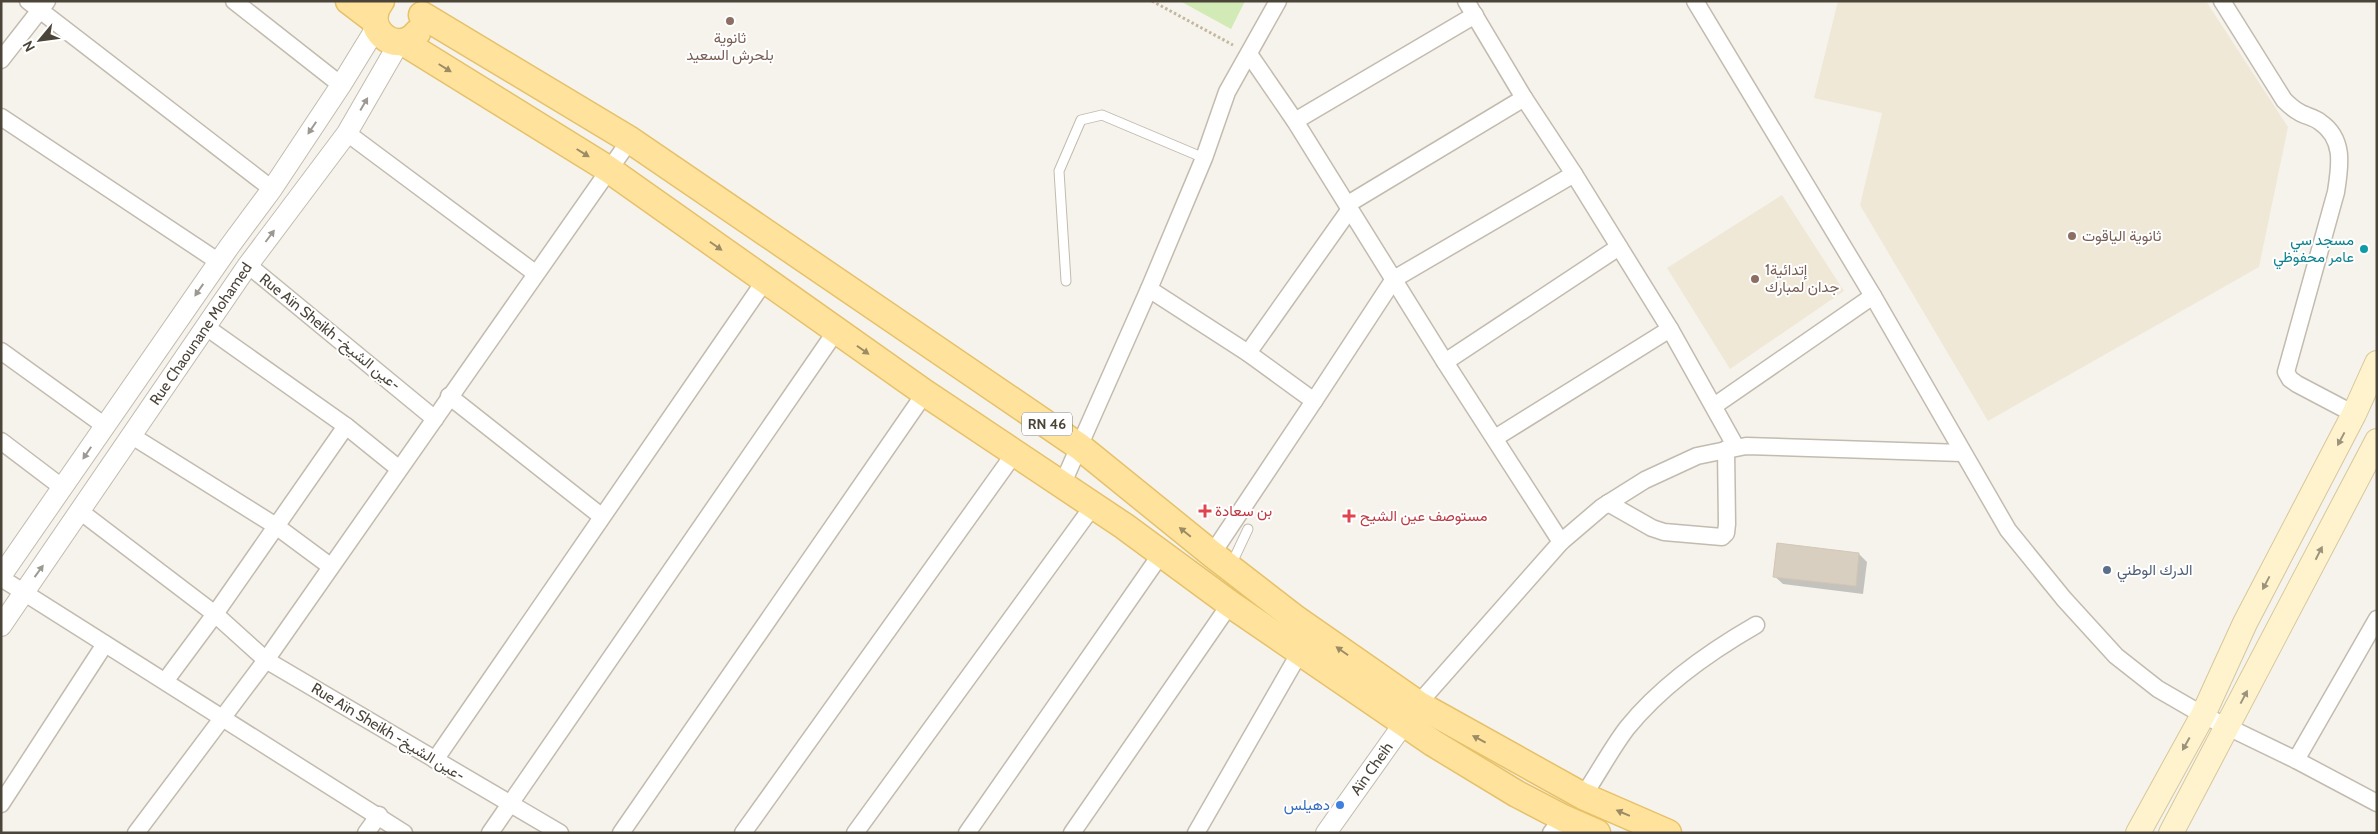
<svg xmlns="http://www.w3.org/2000/svg" width="2378" height="834" font-family="Cabin,Vazirmatn,sans-serif">
<style>
.education{fill:#efe8d6}
.green{fill:#d2eab5}
.shadow{fill:#0003}
.building{fill:#d8cfc1;stroke:#d3c7b4}
.lines{fill:none;stroke-linecap:round;stroke-linejoin:round}
.service-casing{stroke:#c2bbae;stroke-width:11}
.minor-casing{stroke:#c2bbae;stroke-width:19}
.tertiary-casing{stroke:#c2bbae;stroke-width:22}
.secondary-casing{stroke:#d6c79b;stroke-width:26}
.primary-casing{stroke:#e6c16a;stroke-width:29}
.path{stroke:#c4b79f;stroke-width:3;stroke-dasharray:2.5 2.5;stroke-linecap:butt}
.service{stroke:#fff;stroke-width:9}
.minor{stroke:#fff;stroke-width:16}
.tertiary{stroke:#fff;stroke-width:20}
.secondary{stroke:#fff3cd;stroke-width:24}
.primary{stroke:#ffe39c;stroke-width:26}
.oneway{fill:#9c8c66}
.oneway2{fill:#9c9892}
.oneway3{fill:#9c937c}
.education-dot{fill:#8d6e63;stroke:#fff;stroke-width:2}
.culture-dot{fill:#0f9aa8;stroke:#fff;stroke-width:2}
.health-dot{fill:#e0444e;stroke:#fff;stroke-width:2}
.service-dot{fill:#5c6f8a;stroke:#fff;stroke-width:2}
.shop-dot{fill:#3f7fe0;stroke:#fff;stroke-width:2}
.labels{text-anchor:middle;stroke-width:4;stroke-linejoin:round;paint-order:stroke}
.shield{fill:#fff;stroke:#817c74;stroke-width:1}
.shield-label{font-size:14px;font-weight:bold;fill:#4b4439}
.education-label{font-size:15px;fill:#785e54;stroke:#fff;text-anchor:start}
.culture-label{font-size:15px;fill:#0d838f;stroke:#fff;text-anchor:end}
.street-label{font-size:15px;fill:#4b4439;stroke:#fff}
.health-label{font-size:15px;fill:#be3a42;stroke:#fff;text-anchor:start}
.service-label{font-size:15px;fill:#4e5e75;stroke:#fff;text-anchor:start}
.shop-label{font-size:15px;fill:#366cbe;stroke:#fff;text-anchor:end}
</style>
<rect width="100%" height="100%" fill="#f6f3ec"/>
<g class="education">
<polygon points="1838,1 2206,1 2288,127 2259,267 1988,421 1860,205 1882,113 1814,98"/>
<polygon points="1782,195 1844,291 1730,369 1667,268"/>
</g>
<polygon class="green" points="1180,1 1245,1 1231,29"/>
<polygon class="shadow" points="1859,554 1867,562 1863,594 1783,584 1774,576"/>
<polygon class="building" points="1777,543 1859,553 1856,586 1773,577"/>
<g class="lines">
<g class="service-casing">
<g id="service">
<polyline points="1066,281 1059,171 1081,120 1102,115 1204,158"/>
<polyline points="1231,565 1248,529"/>
</g>
</g>
<g class="minor-casing">
<g id="minor">
<polyline points="28,1 272,189"/>
<polyline points="234,1 341,85"/>
<polyline points="1466,1 1524,98 1574,174 1670,329 1736,447"/>
<polyline points="1695,1 1873,296 2008,530 2064,599 2116,656 2158,689 2203,715 2296,760 2377,803"/>
<path d="M 2222,1 L 2284,100 C 2288,104 2293,109 2299,112 C 2305,116 2314,117 2320,122 C 2345,139 2340,166 2336,192 L 2286,372 L 2290,379 L 2297,384 L 2354,414"/>
<polyline points="1249,54 1295,121 1445,362 1561,542"/>
<polyline points="1,60 47,1"/>
<polyline points="1,117 219,262"/>
<polyline points="1295,121 1475,15"/>
<polyline points="347,133 535,273"/>
<polyline points="1348,204 1524,98"/>
<polyline points="248,265 435,419"/>
<polyline points="1149,289 1248,353 1314,401 1212,554"/>
<polyline points="206,327 346,426 398,468"/>
<polyline points="1,351 105,426"/>
<polyline points="1248,353 1350,209"/>
<polyline points="1445,362 1619,247"/>
<polyline points="449,396 601,516"/>
<polyline points="1314,401 1394,279 1574,174"/>
<polyline points="1714,406 1873,296"/>
<polyline points="132,436 276,526 330,566"/>
<polyline points="1495,438 1670,329"/>
<polyline points="1,441 63,488"/>
<polyline points="1062,485 1149,289 1204,158 1227,92 1278,1"/>
<polyline points="1608,503 1652,528 1664,532 1722,537 1726,533 1727,524 1726,449"/>
<polyline points="81,512 215,614 266,660 560,833"/>
<polyline points="1,578 404,833"/>
<polyline points="166,680 215,614 346,426"/>
<polyline points="1418,704 1561,542 1602,507 1645,480 1697,456 1746,446 1962,453"/>
<polyline points="435,760 766,279"/>
<polyline points="2296,760 2377,619"/>
<path d="M 1583,796 C 1598,774 1611,749 1627,728 C 1661,686 1709,652 1756,625"/>
<polyline points="1,804 105,644"/>
<polyline points="136,833 266,660 630,140"/>
<polyline points="366,833 379,815"/>
<polyline points="490,833 836,331"/>
<polyline points="621,833 925,393"/>
<polyline points="743,833 1014,454"/>
<polyline points="855,833 1093,506"/>
<polyline points="967,833 1161,554"/>
<polyline points="1072,833 1230,604"/>
<polyline points="1196,833 1300,652"/>
<polyline points="1551,833 1563,818"/>
</g>
</g>
<g class="tertiary-casing">
<g id="tertiary">
<polyline points="1,576 229,247 272,189 341,85 376,28"/>
<path id="s1" d="M 1,626 L 248,265 L 347,133 L 399,43"/>
<path id="s2" d="M 1326,833 L 1412,712"/>
</g>
</g>
<g class="secondary-casing">
<g id="secondary">
<polyline points="2138,833 2203,715 2245,623 2354,414 2377,363"/>
<polyline points="2171,833 2377,441"/>
</g>
</g>
<g class="primary-casing">
<g id="primary">
<polyline points="349,1 374,20"/>
<path d="M 381,1 C 360,27 396,58 417,33"/>
<polyline points="422,15 630,140 1080,447 1212,554 1296,619 1418,704 1583,796 1668,833"/>
<polyline points="403,42 608,169 925,393 1124,526 1230,604 1433,743 1517,794 1563,818 1597,833"/>
</g>
</g>
<polyline class="path" points="1152,1 1233,45"/>
<use href="#service" class="service"/>
<use href="#minor" class="minor"/>
<use href="#tertiary" class="tertiary"/>
<use href="#secondary" class="secondary"/>
<use href="#primary" class="primary"/>
</g>
<defs><path id="oneway-solid" d="M-6-.8H1V-3.2L6.5 0L1 3.2V.8H-6Z" transform="scale(1.25)"/></defs>
<g class="oneway">
<use href="#oneway-solid" transform="translate(445 68) rotate(32)"/>
<use href="#oneway-solid" transform="translate(583 153) rotate(32)"/>
<use href="#oneway-solid" transform="translate(716 246) rotate(35)"/>
<use href="#oneway-solid" transform="translate(863 350) rotate(35)"/>
<use href="#oneway-solid" transform="translate(1185 532) rotate(-141)"/>
<use href="#oneway-solid" transform="translate(1342 651) rotate(-145)"/>
<use href="#oneway-solid" transform="translate(1479 739) rotate(-152)"/>
<use href="#oneway-solid" transform="translate(1623 813) rotate(-157)"/>
</g>
<g class="oneway2">
<use href="#oneway-solid" transform="translate(364 104) rotate(-60)"/>
<use href="#oneway-solid" transform="translate(312 128) rotate(124)"/>
<use href="#oneway-solid" transform="translate(270 236) rotate(-53)"/>
<use href="#oneway-solid" transform="translate(199 290) rotate(125)"/>
<use href="#oneway-solid" transform="translate(87 453) rotate(124)"/>
<use href="#oneway-solid" transform="translate(39 571) rotate(-54)"/>
</g>
<g class="oneway3">
<use href="#oneway-solid" transform="translate(2341 439) rotate(118)"/>
<use href="#oneway-solid" transform="translate(2319 553) rotate(-63)"/>
<use href="#oneway-solid" transform="translate(2266 583) rotate(118)"/>
<use href="#oneway-solid" transform="translate(2244 697) rotate(-62)"/>
<use href="#oneway-solid" transform="translate(2186 744) rotate(119)"/>
</g>
<g class="education-dot">
<circle cx="730" cy="21" r="5"/>
<circle cx="2072" cy="236" r="5"/>
<circle cx="1755" cy="279" r="5"/>
</g>
<circle class="culture-dot" cx="2364" cy="249" r="5"/>
<g class="health-dot">
<path d="M1202.5 503.5h5v5h5v5h-5v5h-5v-5h-5v-5h5z"/>
<path d="M1346.5 508.5h5v5h5v5h-5v5h-5v-5h-5v-5h5z"/>
</g>
<circle class="service-dot" cx="2107" cy="570" r="5"/>
<circle class="shop-dot" cx="1340" cy="805" r="5"/>
<g class="labels">
<rect class="shield" x="1022" y="412.5" width="50" height="23" rx="4"/>
<g class="shield-label">
<text x="1047" y="429">RN 46</text>
</g>
<g class="education-label">
<text x="730" y="43" text-anchor="middle">ثانوية<tspan x="730" dy="17">بلحرش السعيد</tspan></text>
<text x="2082" y="241">ثانوية الياقوت</text>
<text x="1765" y="275">1إتدائية<tspan x="1765" dy="17">جدان لمبارك</tspan></text>
</g>
<g class="culture-label">
<text x="2354" y="245">مسجد سي<tspan x="2354" dy="17">عامر محفوظي</tspan></text>
</g>
<g class="street-label">
<text transform="translate(330 332) rotate(39)" y="5">Rue Aïn Sheikh -عين الشيخ-</text>
<text dy="5" stroke="none"><textPath href="#s1" startOffset="354">Rue Chaounane Mohamed</textPath></text>
<text transform="translate(388 732) rotate(31)" y="5">Rue Aïn Sheikh -عين الشيخ-</text>
<text dy="5" stroke="none"><textPath href="#s2" startOffset="79">Aïn Cheih</textPath></text>
</g>
<g class="health-label">
<text x="1215" y="516">بن سعادة</text>
<text x="1360" y="521">مستوصف عين الشيح</text>
</g>
<g class="service-label">
<text x="2117" y="575">الدرك الوطني</text>
</g>
<g class="shop-label">
<text x="1330" y="810">دهيلس</text>
</g>
</g>
<rect width="2378" height="834" fill="none" stroke="#4b4439" stroke-width="5"/>
<g transform="translate(40 40) rotate(241)" stroke="#ffffff" stroke-width="4" paint-order="stroke">
<path d="M0-4L9 19L0 12L-9 19Z" fill="#4b4439"/>
<text y="-8" font-size="14" font-weight="bold" text-anchor="middle" fill="#4b4439">N</text>
</g>
</svg>
